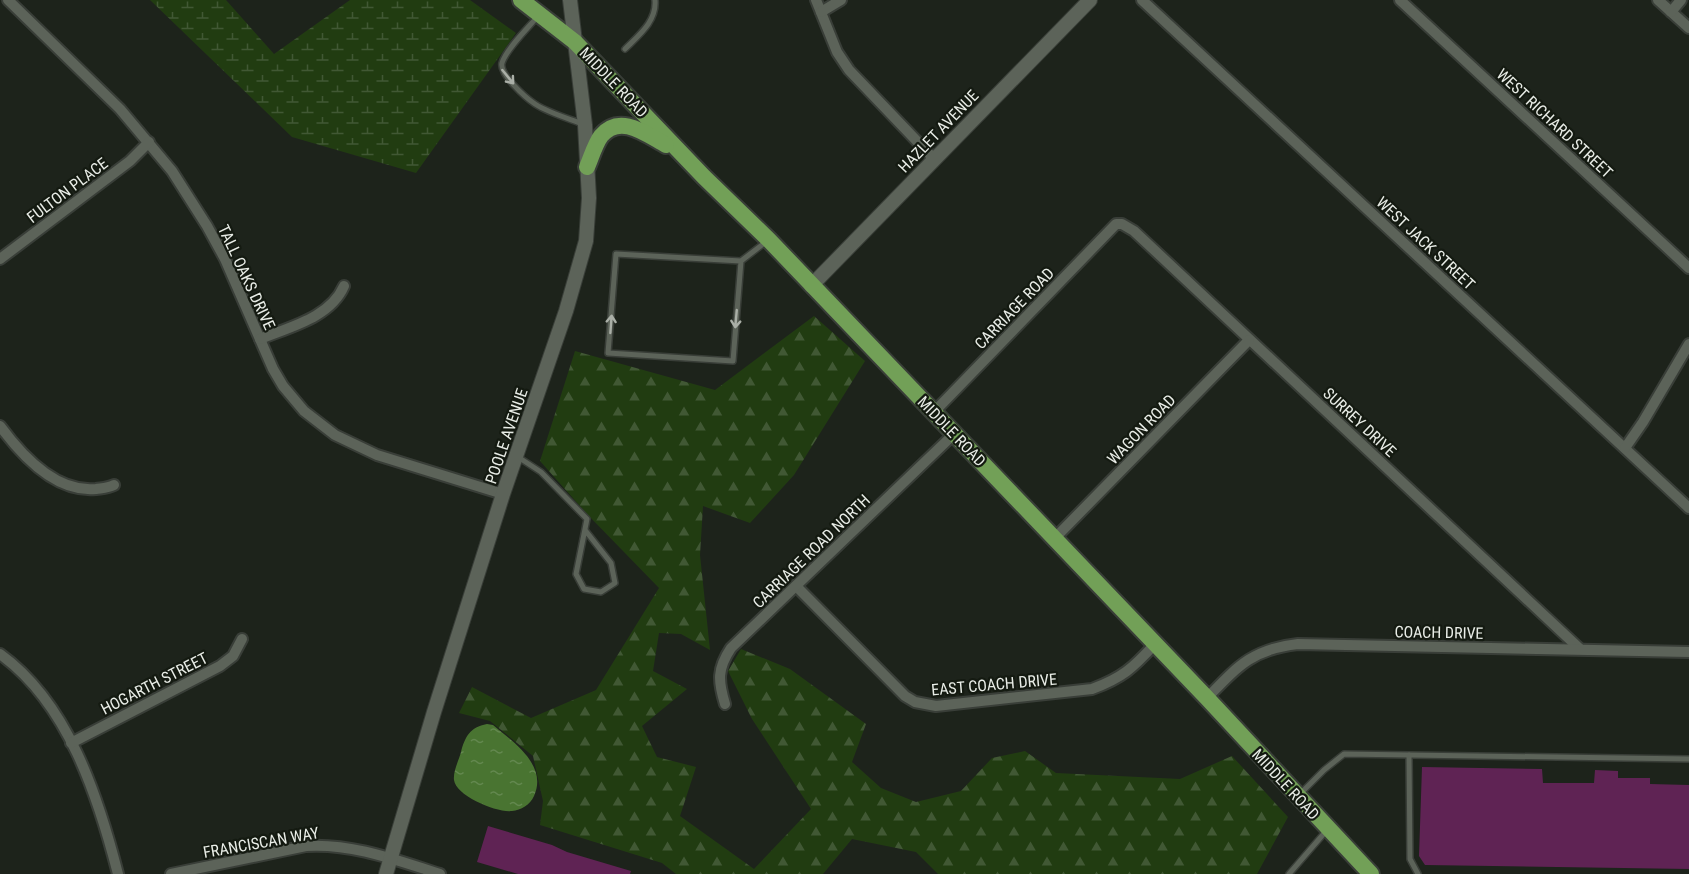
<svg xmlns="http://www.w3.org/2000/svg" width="1689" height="874" font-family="'Roboto Condensed',sans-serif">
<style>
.forest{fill:url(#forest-firs)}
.wetland{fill:url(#wetland-marsh)}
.water{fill:url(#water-ripples)}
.building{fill:#5f2354}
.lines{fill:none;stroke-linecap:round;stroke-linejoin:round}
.service-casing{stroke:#393e38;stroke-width:8}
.minor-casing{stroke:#393e38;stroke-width:14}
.tertiary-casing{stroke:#393e38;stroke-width:16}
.primary-casing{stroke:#393e38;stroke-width:20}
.service{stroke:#5c6359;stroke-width:5}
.minor{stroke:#5c6359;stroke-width:10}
.tertiary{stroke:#5c6359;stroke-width:14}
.primary{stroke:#72a057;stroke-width:16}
.oneway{stroke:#aaafa7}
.labels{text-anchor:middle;stroke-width:4.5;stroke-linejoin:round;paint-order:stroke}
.street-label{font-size:16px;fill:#e9ede7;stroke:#141a11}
</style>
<defs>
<pattern id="forest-firs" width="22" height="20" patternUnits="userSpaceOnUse" patternTransform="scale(1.5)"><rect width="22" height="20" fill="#213c11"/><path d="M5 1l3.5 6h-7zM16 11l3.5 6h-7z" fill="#415834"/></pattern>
<pattern id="wetland-marsh" width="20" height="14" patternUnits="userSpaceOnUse" patternTransform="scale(1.5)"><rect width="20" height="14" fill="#213c11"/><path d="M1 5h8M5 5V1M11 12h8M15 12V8" fill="none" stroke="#415834"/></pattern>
<pattern id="water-ripples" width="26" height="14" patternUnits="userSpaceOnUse" patternTransform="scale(1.5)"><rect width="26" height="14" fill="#497431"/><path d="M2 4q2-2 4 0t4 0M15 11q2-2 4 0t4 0" fill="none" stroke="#63884f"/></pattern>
</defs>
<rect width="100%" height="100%" fill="#1d231b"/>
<polygon class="forest" points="814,316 865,361 794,475 750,523 703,506 700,555 710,650 681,634 659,633 653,671 687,689 642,726 657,757 696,767 680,816 754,869 811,809 752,719 728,671 741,649 790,669 866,724 852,762 881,788 916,802 961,791 992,758 1025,751 1056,773 1180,779 1232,756 1288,817 1257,874 938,874 916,852 852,839 823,874 676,874 662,863 540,825 543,801 533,756 490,721 459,713 472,687 531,718 596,690 659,588 587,514 540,461 575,351 715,390"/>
<polygon class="wetland" points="150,0 226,0 274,54 350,0 470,0 516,33 416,173 292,137"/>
<path class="water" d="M 487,724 L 493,725 C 513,742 548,765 534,796 C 530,805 521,810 512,811 C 497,813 456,796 454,780 C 453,771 459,760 461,752 C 465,737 470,727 487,724 Z"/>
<g class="building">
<polygon points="1422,767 1542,769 1543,783 1594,783 1595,770 1618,771 1618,778 1650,778 1650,784 1689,785 1689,869 1425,865 1419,856"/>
<polygon points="488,826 552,845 567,852 631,871 630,874 518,874 477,862"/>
</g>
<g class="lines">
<g class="service-casing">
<g id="service">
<path d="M 539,15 C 529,27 506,49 502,63 C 499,74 526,98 535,104 C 549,113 567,118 583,124"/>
<path d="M 625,49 C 639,35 657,21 655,0"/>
<polyline points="741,261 733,361 608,353 616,254 741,261 767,241"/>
<polyline points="518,457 541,472 587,519 576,574 584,589 601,592 615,583 611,563 585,530"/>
<polyline points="1409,755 1410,859 1418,874"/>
<polyline points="1301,793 1324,770 1344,754 1689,759"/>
<polyline points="1289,874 1327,830"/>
</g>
</g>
<g class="minor-casing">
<g id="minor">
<polyline points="8,0 120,109 172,171 207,226 225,259 273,369 283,386 304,411 335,435 377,455 503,494"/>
<polyline points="816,0 837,52 849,70 934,159"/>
<polyline points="1142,0 1689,508"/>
<polyline points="1400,0 1689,268"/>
<polyline points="1658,0 1689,28"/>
<polyline points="821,12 841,0"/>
<polyline points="1671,12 1681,0"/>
<polyline points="0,259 130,161 149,142"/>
<path d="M 260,339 C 289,327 330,318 344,286"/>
<polyline points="934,412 1116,224 1122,224 1134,231 1580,649"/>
<path d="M 0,426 C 22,456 56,493 96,489 C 103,488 108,488 114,485"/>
<polyline points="1625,448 1643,422 1689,344"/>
<polyline points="1054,539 1249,340"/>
<path d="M 796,586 L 905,696 L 915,702 L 936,706 L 1092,689 C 1122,678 1133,668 1154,645"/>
<path d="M 0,654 C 68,703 98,796 118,874"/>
<path d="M 1207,698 C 1237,667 1252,649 1298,644 L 1689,652"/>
<path d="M 725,704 C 718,681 717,669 731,648 L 954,434"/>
<polyline points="71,743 220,666 233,656 242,639"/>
<path d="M 171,874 L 306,846 C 352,843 396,860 440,874"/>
</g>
</g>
<g class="tertiary-casing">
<g id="tertiary">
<polyline points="811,286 1090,0"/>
<polyline points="386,874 434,712 503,494 566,311 586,241 589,198 585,125 570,0"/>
</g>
</g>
<g class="primary-casing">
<g id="primary">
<polyline points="521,0 575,42 704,177 769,240 1207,698 1371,874"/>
<path d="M 587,167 C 591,158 595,144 601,136 C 620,113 646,134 666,145"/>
</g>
</g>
<use href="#service" class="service"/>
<use href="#minor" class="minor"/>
<use href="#tertiary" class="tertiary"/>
<use href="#primary" class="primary"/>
</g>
<defs><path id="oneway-shaft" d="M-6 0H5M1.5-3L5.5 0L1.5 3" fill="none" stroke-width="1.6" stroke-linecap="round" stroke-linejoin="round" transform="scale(1.5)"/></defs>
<g class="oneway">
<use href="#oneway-shaft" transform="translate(508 77) rotate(51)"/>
<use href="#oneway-shaft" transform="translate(736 319) rotate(95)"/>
<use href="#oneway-shaft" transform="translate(611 324) rotate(-86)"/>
</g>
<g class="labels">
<g class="street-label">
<text transform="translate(614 82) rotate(46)" y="6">MIDDLE ROAD</text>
<text transform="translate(1555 123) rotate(43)" y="6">WEST RICHARD STREET</text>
<text transform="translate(938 131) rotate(-46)" y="6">HAZLET AVENUE</text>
<text transform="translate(67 190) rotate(-37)" y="6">FULTON PLACE</text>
<text transform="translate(1426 243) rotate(43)" y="6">WEST JACK STREET</text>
<text transform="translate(247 277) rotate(65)" y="6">TALL OAKS DRIVE</text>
<text transform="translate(1014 308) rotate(-46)" y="6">CARRIAGE ROAD</text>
<text transform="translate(1360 422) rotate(43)" y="6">SURREY DRIVE</text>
<text transform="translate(1141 429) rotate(-46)" y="6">WAGON ROAD</text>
<text transform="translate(952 431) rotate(46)" y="6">MIDDLE ROAD</text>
<text transform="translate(506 436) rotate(-71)" y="6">POOLE AVENUE</text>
<text transform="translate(811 551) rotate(-44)" y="6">CARRIAGE ROAD NORTH</text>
<text transform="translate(1439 632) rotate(1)" y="6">COACH DRIVE</text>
<text transform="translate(154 683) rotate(-27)" y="6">HOGARTH STREET</text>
<text transform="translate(994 684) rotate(-5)" y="6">EAST COACH DRIVE</text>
<text transform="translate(1286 784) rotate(47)" y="6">MIDDLE ROAD</text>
<text transform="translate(261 842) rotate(-10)" y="6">FRANCISCAN WAY</text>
</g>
</g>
</svg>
